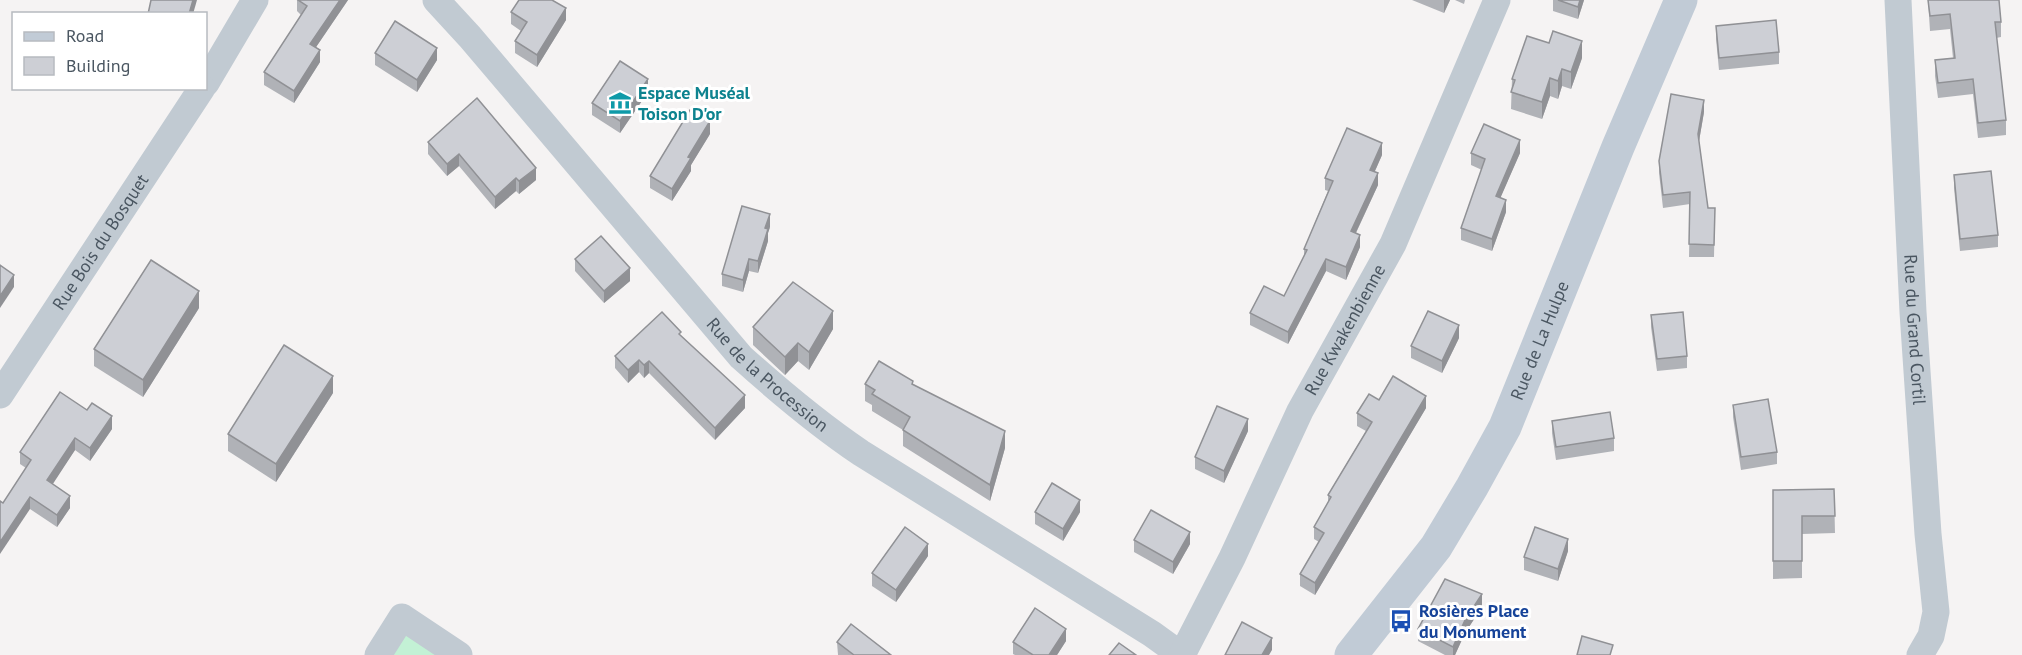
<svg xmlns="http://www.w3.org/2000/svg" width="2022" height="655" font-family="'PT Sans',sans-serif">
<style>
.green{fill:#c3f1d5}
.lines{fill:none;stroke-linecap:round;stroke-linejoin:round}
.street{stroke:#c1cad2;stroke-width:27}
.secondary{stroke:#c1cbd6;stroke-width:33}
.wall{fill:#b0b2b7}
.shaded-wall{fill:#909195}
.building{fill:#cdcfd5;stroke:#909195;stroke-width:1.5}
.labels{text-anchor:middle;stroke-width:6;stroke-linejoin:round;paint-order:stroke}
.culture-label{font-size:18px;font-weight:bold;fill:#0d838f;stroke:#fff;text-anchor:start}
.street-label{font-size:18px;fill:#4a5661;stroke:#fff}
.transit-label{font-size:18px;font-weight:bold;fill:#164399;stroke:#fff;text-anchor:start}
</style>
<rect width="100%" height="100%" fill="#f5f3f3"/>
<polygon class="green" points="404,627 444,655 386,655"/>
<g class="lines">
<g class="street">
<path id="s1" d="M 436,0 L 470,37 L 741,357 C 780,392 818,424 861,453 L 1152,634 L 1181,655"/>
<path id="s2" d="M 1898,0 L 1913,312 L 1928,534 L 1936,612 L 1931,636 L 1920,655"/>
<polyline points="206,83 255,0"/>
<path id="s3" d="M 0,395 L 202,88"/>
<polyline points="378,655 402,617 459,655"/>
<path id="s4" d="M 1182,655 L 1232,558 L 1300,411 L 1393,244 L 1497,0"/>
</g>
<path class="secondary" id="s5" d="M 1351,655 L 1436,547 L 1472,487 L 1505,427 L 1618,147 L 1681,0"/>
</g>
<g class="wall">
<polygon points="297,0 348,0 316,47 320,62 294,103 264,85 264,72 301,15 297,11"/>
<polygon points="1412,0 1450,0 1444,13"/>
<polygon points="1455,0 1465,0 1464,4"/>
<polygon points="1553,0 1584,0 1578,19 1553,11"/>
<polygon points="1928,0 2001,22 2001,37 1996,38 2006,120 2006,135 1978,138 1973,94 1938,98 1935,76 1935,60 1953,58 1950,29 1930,31"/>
<polygon points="511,12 566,20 537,67 515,53 515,41 521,31 511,24"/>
<polygon points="1716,26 1779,52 1779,64 1719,70 1716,39"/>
<polygon points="375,53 437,60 417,92 375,65"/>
<polygon points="1582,58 1571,89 1562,86 1558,99 1550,96 1542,119 1511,109 1512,79"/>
<polygon points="648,92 620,133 592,115 592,103"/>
<polygon points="1704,112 1699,141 1708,208 1715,208 1714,257 1689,257 1690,204 1663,208 1659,173 1659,161"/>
<polygon points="710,134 691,165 691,171 672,201 650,188 650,176"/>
<polygon points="428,142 536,180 519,194 516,191 495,209 459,166 447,176 428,154"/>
<polygon points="1471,153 1520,153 1500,198 1506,212 1492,251 1461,240 1461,228 1482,170 1471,165"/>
<polygon points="1382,155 1375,171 1378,185 1356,233 1360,247 1346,280 1326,271 1288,344 1250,325 1250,313 1284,296 1304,256 1304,249 1328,191 1325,190 1325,178"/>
<polygon points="1954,175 1998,235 1998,247 1960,251 1954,188"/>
<polygon points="770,227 768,233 768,241 758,273 749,271 743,292 722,286 722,274"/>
<polygon points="575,259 630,281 604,303 575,271"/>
<polygon points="199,308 143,397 94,366 94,349"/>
<polygon points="1651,315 1687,356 1687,368 1657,371 1651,327"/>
<polygon points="753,327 833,329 809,370 798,361 785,375 753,345"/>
<polygon points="681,336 745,408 715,440 649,373 644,378 639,372 628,383 615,368 615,356"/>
<polygon points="1459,338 1442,373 1411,358 1411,346"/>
<polygon points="865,384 913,384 1005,448 990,501 903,446 903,430 872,411 872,405 865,401"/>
<polygon points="333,393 276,482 228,451 228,434"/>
<polygon points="1379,400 1426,408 1315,595 1300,586 1300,574 1319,542 1314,539 1314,527 1328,503 1328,495 1366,431 1357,426 1357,413"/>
<polygon points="1733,405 1777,452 1777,464 1741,470 1733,417"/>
<polygon points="1552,421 1614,438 1614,451 1556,460 1552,433"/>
<polygon points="112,429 90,461 75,450 52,484 70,508 57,527 30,509 3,503 26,468 20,464 20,452"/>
<polygon points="1248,431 1224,483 1195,469 1195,457"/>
<polygon points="1834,489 1835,533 1802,534 1802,578 1773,579 1773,490"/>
<polygon points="1035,512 1080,512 1063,541 1035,524"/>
<polygon points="1134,540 1190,544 1173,574 1134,552"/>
<polygon points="1568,551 1558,581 1524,570 1524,557"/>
<polygon points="928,556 896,602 872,586 872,573"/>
<polygon points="1482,607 1465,633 1455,655 1445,655 1418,641 1418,629"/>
<polygon points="1066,641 1057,655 1015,655 1013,654 1013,642"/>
<polygon points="837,642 891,655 838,655"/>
</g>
<g class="shaded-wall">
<polygon points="193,0 197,0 193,14 189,14"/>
<polygon points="340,0 348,0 310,56 310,44"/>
<polygon points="1444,0 1450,0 1444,13"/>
<polygon points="1580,0 1584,0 1578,19 1578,7"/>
<polygon points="566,8 566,20 537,67 537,55"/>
<polygon points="1582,41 1582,58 1571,89 1571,72"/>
<polygon points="437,48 437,60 417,92 417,80"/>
<polygon points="320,50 320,62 294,103 294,91"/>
<polygon points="1562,69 1562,86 1558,99 1558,81"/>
<polygon points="1550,78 1550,96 1542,119 1542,102"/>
<polygon points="648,79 648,92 620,133 620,121"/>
<polygon points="1704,100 1704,112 1698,147 1698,134"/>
<polygon points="710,121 710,134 691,165 691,171 672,201 672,189 688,157"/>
<polygon points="1520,140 1520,153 1496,208 1496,196"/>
<polygon points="1382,143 1382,155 1370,182 1370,170"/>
<polygon points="459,154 459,166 447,176 447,164"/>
<polygon points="536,168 536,180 519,194 519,181"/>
<polygon points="1378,173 1378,185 1351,243 1351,231"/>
<polygon points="516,178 516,191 495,209 495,197"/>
<polygon points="1506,200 1506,212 1492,251 1492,239"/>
<polygon points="770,214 770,227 768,233 768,241 758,273 758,261 765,228"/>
<polygon points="1360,235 1360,247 1346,280 1346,267"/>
<polygon points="749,259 749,271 743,292 743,280"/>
<polygon points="1326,259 1326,271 1288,344 1288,332"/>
<polygon points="630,268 630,281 604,303 604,291"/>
<polygon points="14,275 14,287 0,308 0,296"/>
<polygon points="199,291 199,308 143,397 143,380"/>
<polygon points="833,311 833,329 809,370 809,352"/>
<polygon points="1459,325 1459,338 1442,373 1442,361"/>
<polygon points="798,343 798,361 785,375 785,357"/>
<polygon points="639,360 639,372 628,383 628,370"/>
<polygon points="649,361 649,373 644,378 644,365"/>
<polygon points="333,376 333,393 276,482 276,464"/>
<polygon points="745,395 745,408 715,440 715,428"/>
<polygon points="1426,396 1426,408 1315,595 1315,583"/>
<polygon points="112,416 112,429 90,461 90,448"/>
<polygon points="1248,419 1248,431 1224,483 1224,471"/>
<polygon points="1005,431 1005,448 990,501 990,485"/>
<polygon points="75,438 75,450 47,493 47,480"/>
<polygon points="70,496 70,508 57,527 57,515"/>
<polygon points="30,497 30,509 0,554 0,542"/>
<polygon points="1080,500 1080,512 1063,541 1063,529"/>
<polygon points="1190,532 1190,544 1173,574 1173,562"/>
<polygon points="1568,539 1568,551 1558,581 1558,569"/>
<polygon points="928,544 928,556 896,602 896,590"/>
<polygon points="1482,594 1482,607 1465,633 1455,655 1453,655 1453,647 1465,620"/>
<polygon points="1066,629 1066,641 1057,655 1049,655"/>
<polygon points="1272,638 1272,650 1269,655 1262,655"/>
</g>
<g class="building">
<polygon points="151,0 193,0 189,14 148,14"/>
<polygon points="298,0 340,0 310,44 320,50 294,91 264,72 307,6"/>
<polygon points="519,0 552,0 566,8 537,55 515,41 527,22 511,12"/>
<polygon points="1558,0 1580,0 1578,7"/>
<polygon points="1928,0 1999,0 2001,22 1995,22 2006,120 1978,123 1973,79 1938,83 1935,60 1955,58 1950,14 1930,16"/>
<polygon points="1776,20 1779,52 1719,58 1716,26"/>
<polygon points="395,21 437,48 417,80 375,53"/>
<polygon points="1553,31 1582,41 1571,72 1562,69 1558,81 1550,78 1542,102 1511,92 1515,80 1512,79 1527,36 1549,43"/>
<polygon points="620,61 648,79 620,121 592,103"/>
<polygon points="1671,94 1704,100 1698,134 1708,208 1715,208 1714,245 1689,244 1690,192 1663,195 1659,161"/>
<polygon points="477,98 536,168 519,181 516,178 495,197 459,154 447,164 428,142"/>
<polygon points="690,110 710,121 688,157 691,158 672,189 650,176"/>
<polygon points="1484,124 1520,140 1496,196 1506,200 1492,239 1461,228 1485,159 1471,153"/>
<polygon points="1347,128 1382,143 1370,170 1378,173 1351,231 1360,235 1346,267 1326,259 1288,332 1250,313 1264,286 1284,296 1307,250 1304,249 1333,181 1325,178"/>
<polygon points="1991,171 1998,235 1960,239 1954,175"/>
<polygon points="742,206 770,214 765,228 768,229 758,261 749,259 743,280 722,274"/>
<polygon points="601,236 630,268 604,291 575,259"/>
<polygon points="151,260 199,291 143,380 94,349"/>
<polygon points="0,265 14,275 0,296"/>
<polygon points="793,282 833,311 809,352 798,343 785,357 753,327"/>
<polygon points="1428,311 1459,325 1442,361 1411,346"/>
<polygon points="662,312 681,332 679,334 745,395 715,428 649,361 644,365 639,360 628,370 615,356"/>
<polygon points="1683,312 1687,356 1657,359 1651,315"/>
<polygon points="284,345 333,376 276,464 228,434"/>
<polygon points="879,361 913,381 912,384 1005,431 990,485 903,430 910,417 872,394 875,390 865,384"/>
<polygon points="1393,376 1426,396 1315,583 1300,574 1324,533 1314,527 1331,497 1328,495 1372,422 1357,413 1369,394 1379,400"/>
<polygon points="60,392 87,410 92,403 112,416 90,448 75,438 47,480 70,496 57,515 30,497 0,542 0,501 3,503 31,460 20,452"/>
<polygon points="1768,399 1777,452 1741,457 1733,405"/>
<polygon points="1217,406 1248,419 1224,471 1195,457"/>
<polygon points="1610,412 1614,438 1556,447 1552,421"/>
<polygon points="1052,483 1080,500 1063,529 1035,512"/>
<polygon points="1834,489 1835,516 1802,516 1802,561 1773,561 1773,490"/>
<polygon points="1151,510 1190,532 1173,562 1134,540"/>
<polygon points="905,527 928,544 896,590 872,573"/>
<polygon points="1535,527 1568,539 1558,569 1524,557"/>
<polygon points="1445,579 1482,594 1465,620 1453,647 1418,629"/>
<polygon points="1035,608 1066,629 1049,655 1033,655 1013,642"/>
<polygon points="1242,622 1272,638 1262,655 1225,655"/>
<polygon points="851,624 891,655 854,655 837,642"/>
<polygon points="1582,636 1613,645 1610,655 1577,655"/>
<polygon points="1119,643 1136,655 1109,655"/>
</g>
<defs>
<g id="museum-bare" transform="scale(1.8)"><path d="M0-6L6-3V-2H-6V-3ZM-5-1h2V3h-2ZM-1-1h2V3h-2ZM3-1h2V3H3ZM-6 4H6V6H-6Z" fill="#0f9aa8" stroke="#fff" stroke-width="2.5" paint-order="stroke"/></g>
<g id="bus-bare" transform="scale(1.8)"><path d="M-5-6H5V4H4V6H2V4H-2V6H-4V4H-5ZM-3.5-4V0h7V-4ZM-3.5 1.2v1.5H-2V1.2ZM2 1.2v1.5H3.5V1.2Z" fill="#1a4fb4" stroke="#fff" stroke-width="2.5" paint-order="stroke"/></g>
</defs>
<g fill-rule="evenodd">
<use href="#museum-bare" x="620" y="103"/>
<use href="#bus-bare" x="1401" y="621"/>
</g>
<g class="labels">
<g class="culture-label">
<text x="638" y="99">Espace Muséal<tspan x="638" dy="21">Toison D'or</tspan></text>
</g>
<g class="street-label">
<text dy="6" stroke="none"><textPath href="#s3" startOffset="183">Rue Bois du Bosquet</textPath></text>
<text dy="6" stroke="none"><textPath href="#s4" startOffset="364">Rue Kwakenbienne</textPath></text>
<text dy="6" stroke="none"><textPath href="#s2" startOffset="330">Rue du Grand Cortil</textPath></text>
<text dy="6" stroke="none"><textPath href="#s5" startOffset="369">Rue de La Hulpe</textPath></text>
<text dy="6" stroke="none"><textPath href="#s1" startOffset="501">Rue de la Procession</textPath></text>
</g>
<g class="transit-label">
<text x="1419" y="617">Rosières Place<tspan x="1419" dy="21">du Monument</tspan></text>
</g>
</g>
<rect x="12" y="12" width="195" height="78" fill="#ffffff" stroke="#b7bbc0" stroke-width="1.5"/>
<rect x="24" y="32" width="30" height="9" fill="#c1cbd6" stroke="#b7bbc0" stroke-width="1.5"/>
<text x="66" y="42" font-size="18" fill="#4a5661">Road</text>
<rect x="24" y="57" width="30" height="18" fill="#cdcfd5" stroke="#b7bbc0" stroke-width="1.5"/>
<text x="66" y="72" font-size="18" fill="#4a5661">Building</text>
</svg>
